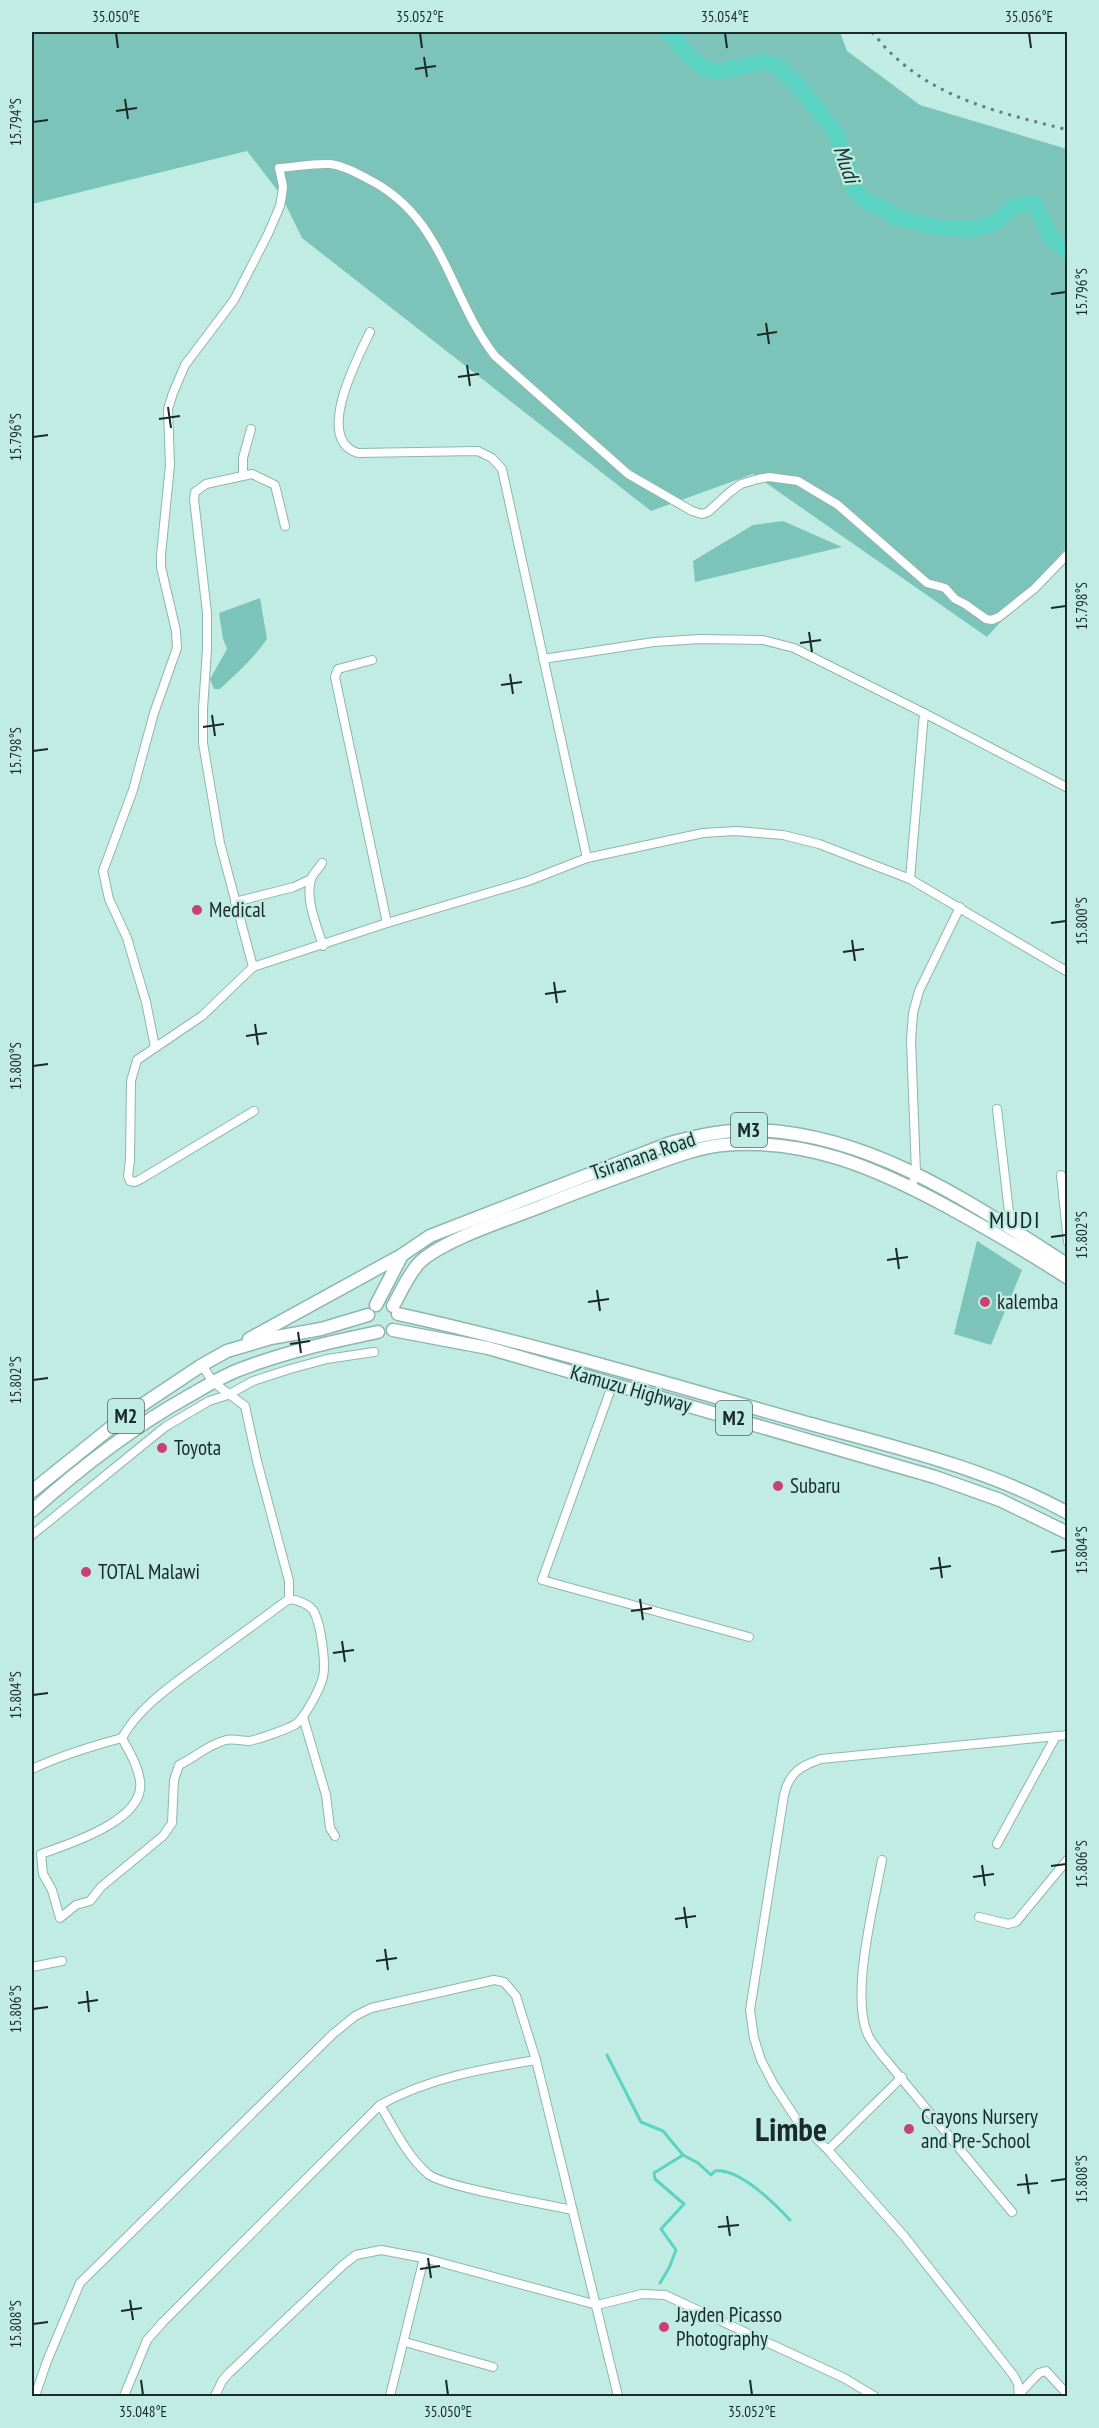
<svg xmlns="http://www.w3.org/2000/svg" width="1099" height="2428" font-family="'PT Sans Narrow',sans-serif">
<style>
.green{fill:#7cc4b9}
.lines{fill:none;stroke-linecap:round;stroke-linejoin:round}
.stream{stroke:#5ad3c3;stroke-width:3}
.river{stroke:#5ad3c3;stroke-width:16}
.minor-casing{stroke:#8db6af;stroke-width:10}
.trunk-casing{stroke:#8db6af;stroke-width:15}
.minor{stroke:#fff;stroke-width:8}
.trunk{stroke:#fff;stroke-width:12}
.rail{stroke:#637f7a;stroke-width:3;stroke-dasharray:3 6;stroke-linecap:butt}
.ticks{fill:none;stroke:#1a2a28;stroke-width:2}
.poi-dot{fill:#ca3f74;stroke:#c1ece4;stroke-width:2}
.labels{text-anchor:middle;stroke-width:4.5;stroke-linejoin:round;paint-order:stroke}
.shield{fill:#c1ece4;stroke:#4c6460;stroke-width:1.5}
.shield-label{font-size:20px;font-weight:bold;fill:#1a2a28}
.poi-label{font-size:21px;fill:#1a2a28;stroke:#c1ece4;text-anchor:start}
.street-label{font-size:21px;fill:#1a2a28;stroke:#c1ece4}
.water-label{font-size:22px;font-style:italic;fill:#1e3330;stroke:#c1ece4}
.quarter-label{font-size:24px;letter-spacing:1.5px;fill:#1a2a28;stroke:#c1ece4}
.town-label{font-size:33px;font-weight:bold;fill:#1a2a28;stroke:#c1ece4}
.neatline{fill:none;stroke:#1a2a28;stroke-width:2}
.ticks-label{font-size:15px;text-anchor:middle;fill:#1a2a28}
</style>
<rect width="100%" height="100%" fill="#c1ece4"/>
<g class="green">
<polygon points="32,32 840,32 847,51 920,105 1067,149 1067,547 987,637 753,474 651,511 302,238 281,195 247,151 32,204"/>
<polygon points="783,521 842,547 695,582 693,561 753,525"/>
<path d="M 260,598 L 267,639 C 254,658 237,673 220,689 L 214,689 L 210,679 L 227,649 L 223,639 L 219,613 Z"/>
<polygon points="977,1241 1022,1270 991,1345 954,1334"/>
</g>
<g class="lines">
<g class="stream">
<polyline points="607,2055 641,2122 663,2131 683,2155 654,2173 655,2179 684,2204 661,2229 676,2250 669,2268 660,2283"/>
<path d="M 683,2155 L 698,2163 L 711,2175 L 715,2171 C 739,2168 774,2203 790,2220"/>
</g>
<polyline class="river" points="669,32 688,55 702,67 716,72 763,62 778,66 797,84 837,134 854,190 868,203 878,205 896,217 940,228 971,229 993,224 1014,206 1034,203 1051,238 1068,252"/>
<g class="minor-casing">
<g id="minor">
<path d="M 370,332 C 357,359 314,440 358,453 L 478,451 L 492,458 L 502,469 L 587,858"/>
<polyline points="243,474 243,458 251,429"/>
<polyline points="543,659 654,642 700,639 763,640 794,648 924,713"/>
<polyline points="372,660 338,669 335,677 387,923"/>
<path d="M 322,863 C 319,868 313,874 311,879 C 305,900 317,926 323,946"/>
<polyline points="910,879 924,713 1068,788"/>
<polyline points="235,902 294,887 311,879"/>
<polyline points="253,967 220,843 203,743 203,709 207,649 207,613 194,499 195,492 206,484 252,474 275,485 285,526"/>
<path d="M 155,1047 L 146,1002 L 127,938 L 109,899 L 103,871 L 133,790 L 154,713 L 177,648 L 176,631 L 161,567 L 161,555 L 170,465 L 168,409 L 173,393 L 185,365 L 234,300 L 268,234 L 280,206 L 282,195 L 283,186 L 279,168 C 295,167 313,163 330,164 C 342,165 357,173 368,179 C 444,217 448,295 495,356 L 628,474 L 692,511 L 702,514 L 708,512 L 730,492 L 741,484 L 758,479 L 769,477 L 798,481 L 838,505 L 927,583 L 945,588 L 955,599 L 965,604 L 986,619 L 992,620 L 999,617 L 1034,589 L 1068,554"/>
<polyline points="997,1109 1011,1229"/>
<polyline points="254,1111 141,1179 135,1182 130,1181 128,1176 130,1160 131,1081 137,1060 202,1016 253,967 387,923 528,881 587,858 703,833 736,831 783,835 819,844 910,879 1068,972"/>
<polyline points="1061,1175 1068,1242"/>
<polyline points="911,1188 916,1173 911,1040 913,1013 919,991 960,907"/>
<path d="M 202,1365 L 213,1382 L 245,1406 L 257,1461 L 289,1581 L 289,1599 C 259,1621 229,1643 199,1665 C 171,1686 139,1707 122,1738 C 129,1752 138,1765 140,1781 C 146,1820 69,1844 41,1854 L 43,1874 L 52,1890 L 60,1918 L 76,1905 L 90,1901 L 101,1887 L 163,1836 L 172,1823 L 174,1780 L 179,1765 C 196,1757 207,1745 226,1740 C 233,1738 241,1741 249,1741 C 257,1740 288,1729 296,1724 C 305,1717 320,1689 323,1677 C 326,1663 321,1623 313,1610 C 307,1603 297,1600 289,1599"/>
<polyline points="613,1383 542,1580 749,1637"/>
<polyline points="32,1535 165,1427 209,1401 228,1395 253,1381 290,1369 327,1359 374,1352"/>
<polyline points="303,1717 326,1795 330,1828 335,1836"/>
<path d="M 32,1769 C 60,1756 92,1746 122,1738"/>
<polyline points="997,1844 1056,1736"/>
<path d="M 882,1860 C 874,1904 850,1996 868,2035 C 871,2042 877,2048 881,2054 L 1012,2212"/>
<polyline points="979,1917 1008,1924 1016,1922 1068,1859"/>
<polyline points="32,1967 62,1961"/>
<path d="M 380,2105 C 394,2128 407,2156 428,2174 C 444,2187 546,2204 572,2210"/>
<polyline points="828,2150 902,2077"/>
<polyline points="405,2342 493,2367"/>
<polyline points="1020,2393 1039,2373 1046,2371 1068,2395"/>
<polyline points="35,2396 47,2361 80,2283 333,2034 355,2016 371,2008 494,1980 504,1982 516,1996 536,2060 618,2396"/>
<path d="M 124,2396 L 147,2340 L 163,2322 L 380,2105 C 428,2078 482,2069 536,2060"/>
<polyline points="215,2396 222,2381 229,2373 343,2265 356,2255 381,2250 424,2258 597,2305 642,2294 665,2295 844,2378 874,2396"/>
<polyline points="390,2396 424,2258"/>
<path d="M 1019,2396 L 1018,2384 L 1014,2376 L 904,2236 L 828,2150 L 797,2120 L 774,2085 L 761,2060 L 754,2038 L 750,2010 L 784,1795 C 789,1773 800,1766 821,1759 L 1068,1735"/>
</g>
</g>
<g class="trunk-casing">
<g id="trunk">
<path d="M 376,1305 L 402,1255 L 430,1236 L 670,1143 C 698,1136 727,1129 756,1130 C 872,1134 973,1204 1068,1265"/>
<path d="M 393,1306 C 401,1292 408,1275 419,1263 C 442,1240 509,1219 542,1206 C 574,1193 607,1181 640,1169 C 666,1160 694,1148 722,1145 C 804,1137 876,1168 946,1206 C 988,1229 1028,1252 1068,1278"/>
<path d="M 398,1314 C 531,1343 662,1382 793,1419 C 885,1445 983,1466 1068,1513"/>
<polyline points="393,1330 488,1348 935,1477 1000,1500 1068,1533"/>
<polyline points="249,1339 402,1255"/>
<polyline points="32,1491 124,1417 202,1365 227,1351 271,1338 321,1329 368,1315"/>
<path d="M 32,1511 C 80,1468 130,1429 187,1397 C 203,1388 219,1378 236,1371 C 281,1353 330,1342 378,1332"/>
</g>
</g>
<use href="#minor" class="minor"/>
<use href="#trunk" class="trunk"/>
<path class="rail" d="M 872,32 C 879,40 886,49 894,56 C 942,101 1006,114 1068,130"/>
</g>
<path class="ticks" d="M 116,33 L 118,48M 420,33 L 422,48M 725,33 L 727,48M 1029,33 L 1031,48M 424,57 L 427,77M 415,69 L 436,66M 125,99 L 128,119M 116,111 L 137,108M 33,122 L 48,120M 1051,294 L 1066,292M 766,323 L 769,344M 757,335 L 777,332M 467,365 L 470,386M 458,377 L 479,374M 168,407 L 171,428M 159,419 L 180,416M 33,437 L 48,435M 1051,608 L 1066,606M 809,632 L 812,652M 800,643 L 821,640M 510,674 L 513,694M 501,685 L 522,682M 212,715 L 215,736M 203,727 L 224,724M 33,751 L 48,749M 1051,923 L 1066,921M 852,940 L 855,961M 843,952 L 864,949M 554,982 L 557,1003M 545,994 L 566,991M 255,1024 L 258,1045M 246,1036 L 267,1033M 33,1066 L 48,1064M 1051,1237 L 1066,1235M 896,1248 L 899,1269M 887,1260 L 908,1257M 597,1290 L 600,1311M 588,1302 L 609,1299M 298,1332 L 301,1353M 290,1344 L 310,1341M 33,1380 L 48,1378M 1051,1552 L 1066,1550M 939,1557 L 942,1578M 930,1569 L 951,1566M 640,1599 L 643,1620M 631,1611 L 652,1608M 342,1641 L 345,1662M 333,1653 L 354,1650M 33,1695 L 48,1693M 982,1865 L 985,1886M 1051,1866 L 1066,1864M 973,1877 L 994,1874M 684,1907 L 687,1928M 675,1919 L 696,1916M 385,1949 L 388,1970M 376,1961 L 397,1958M 87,1991 L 89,2012M 78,2003 L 98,2000M 33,2009 L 48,2007M 1026,2174 L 1029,2194M 1051,2181 L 1066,2179M 1017,2185 L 1038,2183M 727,2216 L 730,2236M 718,2227 L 739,2225M 428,2258 L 431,2278M 420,2269 L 440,2266M 130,2300 L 133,2320M 121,2311 L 142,2308M 33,2324 L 48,2322M 141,2380 L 143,2395M 446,2380 L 448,2395M 750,2380 L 752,2395"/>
<g class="poi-dot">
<circle cx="197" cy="910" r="6"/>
<circle cx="985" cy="1302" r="6"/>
<circle cx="162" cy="1448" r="6"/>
<circle cx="778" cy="1486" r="6"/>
<circle cx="86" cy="1572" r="6"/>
<circle cx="909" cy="2129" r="6"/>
<circle cx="664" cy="2327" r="6"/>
</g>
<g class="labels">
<g class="shield">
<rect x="731" y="1113" width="36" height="34" rx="4.5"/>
<rect x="108" y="1399" width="36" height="34" rx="4.5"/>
<rect x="716" y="1401" width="36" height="34" rx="4.5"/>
</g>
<g class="shield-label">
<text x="749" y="1137">M3</text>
<text x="126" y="1423">M2</text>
<text x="734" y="1425">M2</text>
</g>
<g class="poi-label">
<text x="209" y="917">Medical</text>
<text x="997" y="1309">kalemba</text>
<text x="174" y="1455">Toyota</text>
<text x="790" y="1493">Subaru</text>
<text x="98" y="1579">TOTAL Malawi</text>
<text x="921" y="2124">Crayons Nursery<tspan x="921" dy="24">and Pre-School</tspan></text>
<text x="676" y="2322">Jayden Picasso<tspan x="676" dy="24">Photography</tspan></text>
</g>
<g class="street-label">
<text transform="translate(643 1156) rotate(-19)" y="7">Tsiranana Road</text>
<text transform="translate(631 1389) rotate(16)" y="7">Kamuzu Highway</text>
</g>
<g class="water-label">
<text transform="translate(847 164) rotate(71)" y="8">Mudi</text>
</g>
<g class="quarter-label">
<text x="1015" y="1228">MUDI</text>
</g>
<g class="town-label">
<text x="791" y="2141">Limbe</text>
</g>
</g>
<rect width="1099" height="2428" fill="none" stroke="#c1ece4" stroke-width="66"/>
<rect x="33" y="33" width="1033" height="2362" class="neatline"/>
<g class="ticks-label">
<text x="116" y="22">35.050°E</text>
<text x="420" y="22">35.052°E</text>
<text x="725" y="22">35.054°E</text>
<text x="1029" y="22">35.056°E</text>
<text transform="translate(16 122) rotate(-90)" y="5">15.794°S</text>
<text transform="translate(1082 292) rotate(-90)" y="5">15.796°S</text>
<text transform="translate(16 437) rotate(-90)" y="5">15.796°S</text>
<text transform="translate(1082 606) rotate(-90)" y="5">15.798°S</text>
<text transform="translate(16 751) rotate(-90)" y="5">15.798°S</text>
<text transform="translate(1082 921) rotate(-90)" y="5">15.800°S</text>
<text transform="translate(16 1066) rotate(-90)" y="5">15.800°S</text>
<text transform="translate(1082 1235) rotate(-90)" y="5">15.802°S</text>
<text transform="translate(16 1380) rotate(-90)" y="5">15.802°S</text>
<text transform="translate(1082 1550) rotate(-90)" y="5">15.804°S</text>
<text transform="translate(16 1695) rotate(-90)" y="5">15.804°S</text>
<text transform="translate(1082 1864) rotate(-90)" y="5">15.806°S</text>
<text transform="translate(16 2009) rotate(-90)" y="5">15.806°S</text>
<text transform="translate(1082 2179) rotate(-90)" y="5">15.808°S</text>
<text transform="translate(16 2324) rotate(-90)" y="5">15.808°S</text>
<text x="143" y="2417">35.048°E</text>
<text x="448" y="2417">35.050°E</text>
<text x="752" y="2417">35.052°E</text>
</g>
</svg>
